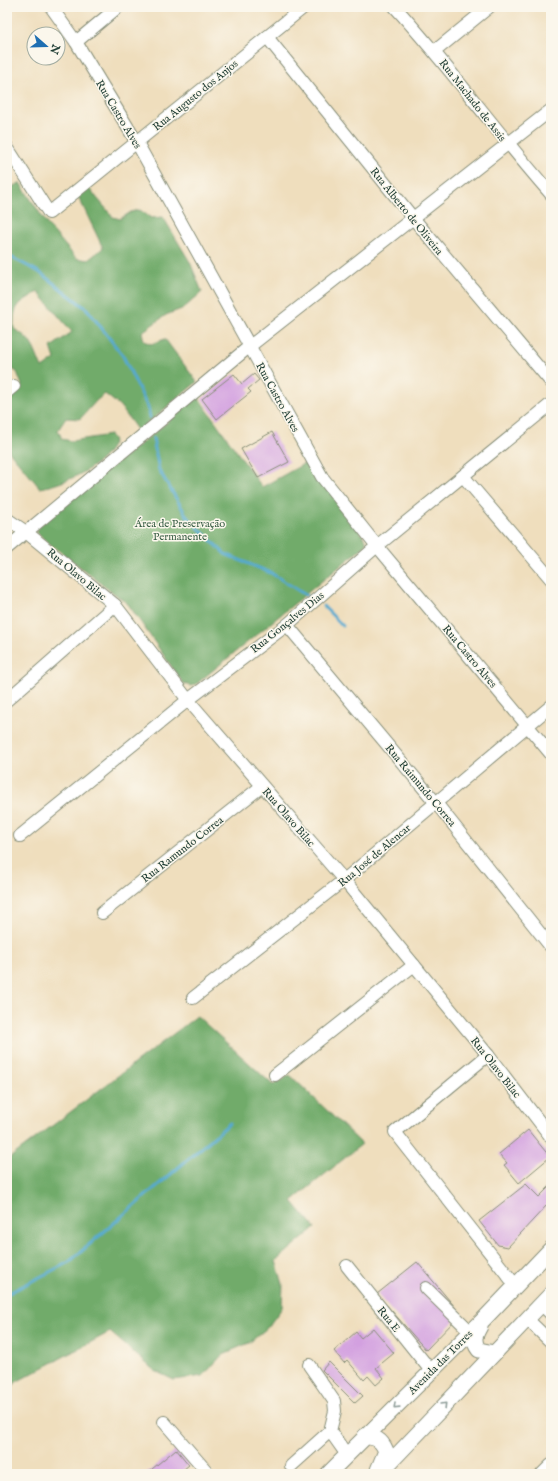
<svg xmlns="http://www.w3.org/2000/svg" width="558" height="1481" font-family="'IM FELL English',serif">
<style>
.forest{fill:#71ab6a;stroke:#48744f;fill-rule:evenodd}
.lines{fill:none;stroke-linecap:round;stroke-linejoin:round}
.stream{stroke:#54aad0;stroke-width:3}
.building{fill:#d3a0e0}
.minor-casing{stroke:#878e78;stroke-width:14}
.major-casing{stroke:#878e78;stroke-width:17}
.minor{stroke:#fff;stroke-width:12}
.major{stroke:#fff;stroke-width:15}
.oneway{stroke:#8f9e9a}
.labels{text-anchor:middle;stroke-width:3;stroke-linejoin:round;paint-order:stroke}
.street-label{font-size:11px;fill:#1f3d34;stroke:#fbf7ec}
.park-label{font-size:11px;fill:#3a5f46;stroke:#fbf7ec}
</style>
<rect width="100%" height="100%" fill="#fbf7ec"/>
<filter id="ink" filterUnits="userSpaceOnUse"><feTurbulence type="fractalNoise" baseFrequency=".025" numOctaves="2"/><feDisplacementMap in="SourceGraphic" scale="8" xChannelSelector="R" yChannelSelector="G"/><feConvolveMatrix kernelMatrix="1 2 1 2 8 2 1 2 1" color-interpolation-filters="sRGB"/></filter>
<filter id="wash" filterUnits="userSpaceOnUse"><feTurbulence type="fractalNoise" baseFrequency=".012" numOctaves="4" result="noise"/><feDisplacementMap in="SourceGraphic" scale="16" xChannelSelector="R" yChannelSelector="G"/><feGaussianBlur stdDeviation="0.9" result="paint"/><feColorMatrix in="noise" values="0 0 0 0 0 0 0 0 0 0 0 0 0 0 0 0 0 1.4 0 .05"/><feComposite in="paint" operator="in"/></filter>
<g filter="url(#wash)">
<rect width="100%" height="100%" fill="#efdebd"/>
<g class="forest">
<path d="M 20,183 L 47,224 L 76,258 L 88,260 L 103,248 L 77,194 L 87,186 L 113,217 L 120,219 L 131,212 L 140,210 L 151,218 L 163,217 L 190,262 L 202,292 L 184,308 L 166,315 L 142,332 L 144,341 L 151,344 L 165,339 L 197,382 L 138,431 L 120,406 L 105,394 L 97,400 L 80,419 L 66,418 L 58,430 L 62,439 L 71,441 L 110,435 L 114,440 C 107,466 64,484 40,488 L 7,449 L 7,401 L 22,385 L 17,372 L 7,366 L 7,189 ZM 38,292 L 72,332 L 51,347 L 55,359 L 42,368 C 34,350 33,339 14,329 C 13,305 18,304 38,292 Z"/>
<polygon points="198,397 262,487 309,461 366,540 366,545 195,685 190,686 183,683 128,604 40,536 37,532 38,527"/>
<polygon points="197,1016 273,1085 290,1075 362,1144 292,1201 315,1228 276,1261 283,1284 282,1308 267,1328 249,1343 223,1354 203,1376 174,1380 155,1371 110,1332 16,1382 7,1394 7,1160"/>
</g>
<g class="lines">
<g class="stream">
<polyline points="7,255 39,272 87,309 123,356 148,408 150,418"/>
<polyline points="153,438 159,470 188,518 225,554 271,573 307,596"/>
<polyline points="323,606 343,626"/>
<polyline points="7,1294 69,1262 230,1123"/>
</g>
</g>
<g id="blocks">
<g class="building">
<polygon points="234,374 242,384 254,374 259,380 248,389 251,392 217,419 202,399"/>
<polygon points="272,432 289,462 258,478 241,449"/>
<polygon points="528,1130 550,1157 519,1183 504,1165 507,1163 499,1154"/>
<polygon points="526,1184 539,1197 551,1185 551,1209 547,1205 508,1247 498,1245 479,1221"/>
<polygon points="417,1262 461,1314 426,1350 377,1294"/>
<polygon points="373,1328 394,1353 376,1368 384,1378 376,1385 368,1376 364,1380 347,1360 344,1363 334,1351 356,1332 361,1338"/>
<polygon points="329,1362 363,1396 355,1403 322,1370"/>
<polygon points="176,1449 189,1465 178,1474 146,1474"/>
</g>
</g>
</g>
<g filter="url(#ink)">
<use href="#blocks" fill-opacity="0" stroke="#878e78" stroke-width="1"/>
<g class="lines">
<g class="minor-casing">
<g id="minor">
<polyline points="51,7 76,42 136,141 322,477 377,546 551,754"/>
<path d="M 395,7 C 450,67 497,133 551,194"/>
<polyline points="267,37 413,218 551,382"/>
<polyline points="76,42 118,7"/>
<polyline points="435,51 489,7"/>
<polyline points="7,147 49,213 304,7"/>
<polyline points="7,392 14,386"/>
<polyline points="463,476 551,579"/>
<polyline points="7,519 26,532 115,605 188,700 344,880 488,1055 551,1137"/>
<polyline points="7,548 250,346 551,110"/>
<polyline points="287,625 436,803 551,947"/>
<polyline points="7,700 115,605"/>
<polyline points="20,836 188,700 287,625 377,546 551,404"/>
<polyline points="102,913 262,786"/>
<polyline points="193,998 344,880 551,706"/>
<polyline points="488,1055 395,1132 516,1286"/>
<polyline points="275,1075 414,965"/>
<polyline points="347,1266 432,1372"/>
<polyline points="426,1288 471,1332"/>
<polyline points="541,1304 551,1314"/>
<polyline points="527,1319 551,1342"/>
<polyline points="164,1422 209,1474"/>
<polyline points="330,1431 347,1455"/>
<polyline points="291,1466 330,1431 335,1411 334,1401 309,1365"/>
<polyline points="542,1474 551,1465"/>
</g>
</g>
<g class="major-casing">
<g id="major">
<path d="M 480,1326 C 475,1335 472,1341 479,1350 L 494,1353"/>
<path d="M 365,1436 C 376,1438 381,1439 386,1451 L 378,1470"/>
<polyline points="328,1474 483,1320 551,1249"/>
<polyline points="379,1474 551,1294"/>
</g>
</g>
<use href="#minor" class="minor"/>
<use href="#major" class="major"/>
</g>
<defs><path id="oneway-chevron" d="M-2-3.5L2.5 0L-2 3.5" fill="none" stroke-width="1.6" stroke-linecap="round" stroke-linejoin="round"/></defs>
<g class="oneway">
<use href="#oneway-chevron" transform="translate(444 1405) rotate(-46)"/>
<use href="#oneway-chevron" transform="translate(396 1406) rotate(136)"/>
</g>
</g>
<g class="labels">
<g class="street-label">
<text transform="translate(195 95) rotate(-39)" y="4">Rua Augusto dos Anjos</text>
<text transform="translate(473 100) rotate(52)" y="4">Rua Machado de Assis</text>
<text transform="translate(119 114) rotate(59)" y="4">Rua Castro Alves</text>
<text transform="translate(407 211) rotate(51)" y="4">Rua Alberto de Oliveira</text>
<text transform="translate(278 397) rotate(61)" y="4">Rua Castro Alves</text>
<text transform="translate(77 574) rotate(40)" y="4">Rua Olavo Bilac</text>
<text transform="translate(287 622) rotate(-39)" y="4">Rua Gonçalves Dias</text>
<text transform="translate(470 656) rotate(50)" y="4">Rua Castro Alves</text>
<text transform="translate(421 785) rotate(50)" y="4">Rua Raimundo Correa</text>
<text transform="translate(289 817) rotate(49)" y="4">Rua Olavo Bilac</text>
<text transform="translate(182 849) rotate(-38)" y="4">Rua Ramundo Correa</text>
<text transform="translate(374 855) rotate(-40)" y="4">Rua José de Alencar</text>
<text transform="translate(496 1067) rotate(52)" y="4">Rua Olavo Bilac</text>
<text transform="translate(389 1319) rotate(51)" y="4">Rua E</text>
<text transform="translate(440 1362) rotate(-45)" y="4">Avenida das Torres</text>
</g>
<g class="park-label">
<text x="180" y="527">Área de Preservação<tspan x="180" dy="13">Permanente</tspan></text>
</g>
</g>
<rect width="558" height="1481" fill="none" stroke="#fbf7ec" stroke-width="24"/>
<g transform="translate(46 46) rotate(110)"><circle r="19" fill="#fbf7ec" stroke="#a3ada2"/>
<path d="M0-3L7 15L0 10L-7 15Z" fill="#1f6fb2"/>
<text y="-6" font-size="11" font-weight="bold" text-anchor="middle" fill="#1f3d34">N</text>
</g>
</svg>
